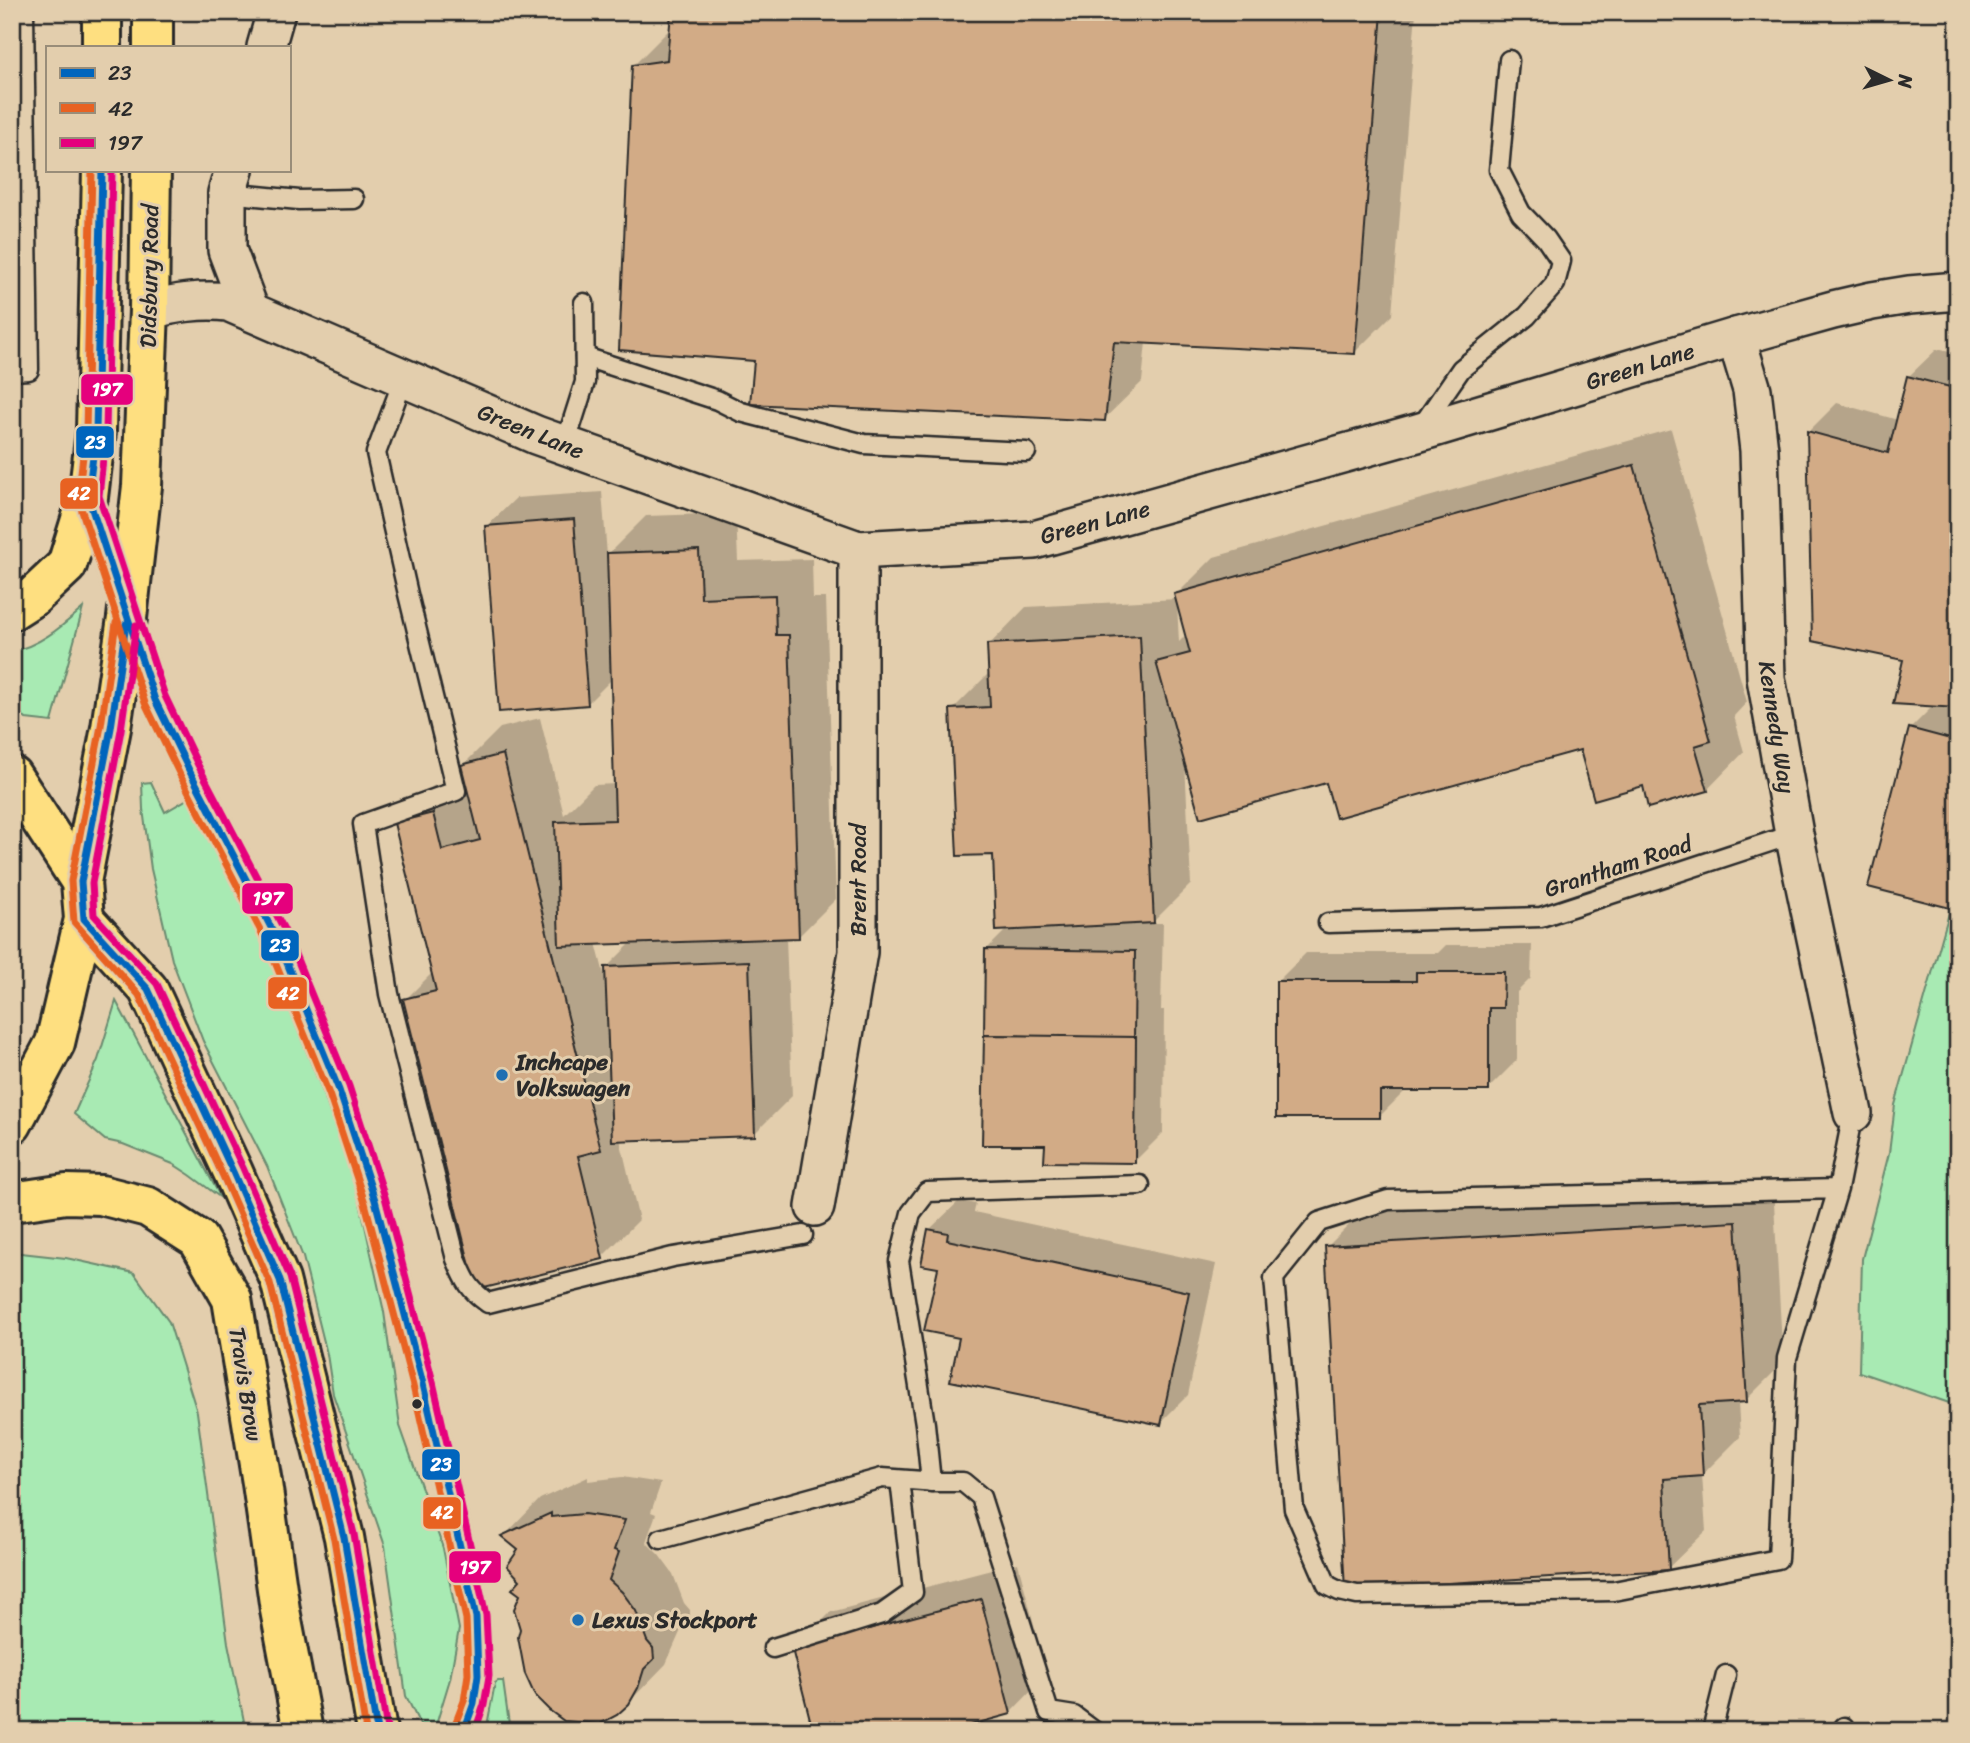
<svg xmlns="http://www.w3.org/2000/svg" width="1970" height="1743" font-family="Sriracha,sans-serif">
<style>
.green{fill:#a8eab3;stroke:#6a8a6f;stroke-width:2}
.shadow{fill:#0003;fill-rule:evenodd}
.building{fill:#d2ab86;stroke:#2b2b2b;stroke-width:2}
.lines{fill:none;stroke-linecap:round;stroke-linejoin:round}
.lane-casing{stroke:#2b2b2b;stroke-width:23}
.street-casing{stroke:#2b2b2b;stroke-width:42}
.primary-casing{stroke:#2b2b2b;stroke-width:44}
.highway-casing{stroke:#2b2b2b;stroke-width:44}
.lane{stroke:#e3cead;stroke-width:18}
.street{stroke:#e3cead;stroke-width:37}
.primary{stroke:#fedf80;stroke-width:38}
.highway{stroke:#fedf80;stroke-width:38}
.bus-1-casing{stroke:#e3cead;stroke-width:12}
.bus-2-casing{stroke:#e3cead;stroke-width:12}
.bus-3-casing{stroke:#e3cead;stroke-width:12}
.bus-1{stroke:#0065bd;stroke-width:7}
.bus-2{stroke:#e86222;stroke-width:7}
.bus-3{stroke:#e5007d;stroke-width:7}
.poi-dot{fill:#1f6fb2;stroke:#e3cead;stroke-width:2.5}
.bus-dot{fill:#2b2b2b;stroke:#e3cead;stroke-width:2.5}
.labels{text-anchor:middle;stroke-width:6;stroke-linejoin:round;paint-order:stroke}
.street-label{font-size:23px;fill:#2b2b2b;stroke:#e3cead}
.poi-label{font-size:23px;font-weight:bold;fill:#2b2b2b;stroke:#e3cead;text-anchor:start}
.line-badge{stroke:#e3cead;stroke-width:2.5}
.badge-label{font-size:19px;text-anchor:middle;font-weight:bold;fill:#fff}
</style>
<rect width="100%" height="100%" fill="#e3cead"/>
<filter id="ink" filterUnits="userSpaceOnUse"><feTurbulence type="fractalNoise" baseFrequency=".0143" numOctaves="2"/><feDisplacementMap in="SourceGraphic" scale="14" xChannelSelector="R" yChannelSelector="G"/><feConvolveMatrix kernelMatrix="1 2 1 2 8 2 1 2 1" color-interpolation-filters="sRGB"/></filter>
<g filter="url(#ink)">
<g class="green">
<path d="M 83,608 L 52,722 L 26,719 L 12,705 L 12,651 C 40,646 62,626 83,608 Z"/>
<polygon points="151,782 165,812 191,797 259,934 324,1095 358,1194 384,1312 400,1426 443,1548 459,1629 450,1679 436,1725 428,1731 423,1731 406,1696 385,1546 333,1394 327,1354 303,1257 267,1166 203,1041 172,960 151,869 143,809 142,783"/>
<polygon points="1958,881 1958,1406 1859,1372 1862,1259 1889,1153 1895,1105"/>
<polygon points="116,1001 221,1198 190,1175 173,1164 123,1144 105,1140 74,1114 98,1060"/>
<polygon points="12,1252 66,1258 134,1273 169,1322 197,1412 228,1643 246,1731 12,1731"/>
<polygon points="498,1681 503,1681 510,1731 486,1731 495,1683"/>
</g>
<g class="shadow">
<polygon points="12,12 15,12 20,292 12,300"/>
<polygon points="672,12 1416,12 1392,315 1354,353 1146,342 1142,382 1104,419 756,360 633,66 671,28"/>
<polygon points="1937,349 1958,354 1958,903 1953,907 1910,729 1934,705 1905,658 1813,640 1809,431 1837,403 1898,420 1908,377"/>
<path d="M 1671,429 L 1747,702 L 1734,716 L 1744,752 L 1707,790 L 1644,784 L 1581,748 L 1328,781 L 1185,762 L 1191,884 L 1152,923 L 1163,923 L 1161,1010 L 1164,1010 L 1163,1133 L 1135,1161 L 1046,1143 L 987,949 L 1008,928 L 994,853 L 952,710 L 990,672 L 989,645 L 1026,607 L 1177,599 L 1176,595 L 1214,557 ZM 1177,603 L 1187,634 L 1179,642 Z"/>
<path d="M 602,492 L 607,555 L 646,516 L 736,513 L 738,561 L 812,559 L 813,598 L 826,598 L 836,899 L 799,936 L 786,937 L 792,1096 L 754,1134 L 620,1139 L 639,1220 L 602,1257 L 405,1000 L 433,972 L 396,823 L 433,786 L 466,778 L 463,765 L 500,728 L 540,718 L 564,815 L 594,785 L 616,784 L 613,678 L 587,704 L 487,526 L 516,498 ZM 632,942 L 607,967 L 606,982 L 596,943 Z"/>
<polygon points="1446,945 1532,945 1531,978 1517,992 1517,1060 1488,1089 1407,1089 1380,1116 1277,982 1306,953 1438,953"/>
<polygon points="1773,1185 1783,1363 1746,1400 1738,1401 1740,1437 1702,1475 1706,1531 1668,1568 1327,1247 1364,1210"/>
<polygon points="959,1201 976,1204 974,1212 1216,1264 1188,1395 1160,1423 961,1337 940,1267 923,1263 930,1229"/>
<polygon points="588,1477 588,1481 622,1477 661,1483 651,1512 656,1514 646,1542 659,1555 673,1574 684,1603 690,1610 690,1620 681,1630 666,1664 628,1703 522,1595 521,1550 504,1536 540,1499"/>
<polygon points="1018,1563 1047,1675 1010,1713 794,1649 831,1612"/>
</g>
<g class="building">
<polygon points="671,12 1382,12 1355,354 1114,342 1105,421 750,404 754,361 619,350 632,65 667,60"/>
<polygon points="1907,376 1958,389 1958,708 1893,704 1903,660 1812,641 1807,431 1888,453"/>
<polygon points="1634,465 1711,741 1695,746 1708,791 1648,808 1643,786 1594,800 1580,750 1336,818 1326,783 1200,818 1156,662 1190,653 1174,594"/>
<polygon points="574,519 588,705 499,712 485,526"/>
<polygon points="699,550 701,598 775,595 776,635 789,635 799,938 559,946 555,822 615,820 607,553"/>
<polygon points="1140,636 1154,923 996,931 993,855 957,856 950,709 990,707 987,644"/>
<polygon points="1909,728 1958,741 1958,893 1954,909 1868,887"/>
<polygon points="503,754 601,1150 578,1156 603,1259 476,1290 403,999 436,991 394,823 433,813 442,850 480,840 461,765"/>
<polygon points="985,949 1135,951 1134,1038 984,1035"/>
<polygon points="749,961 755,1136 612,1141 605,967"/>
<polygon points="1416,972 1504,972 1503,1008 1489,1008 1489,1091 1380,1091 1380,1118 1276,1118 1276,981 1416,981"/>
<polygon points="984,1035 1136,1037 1135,1163 1044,1162 1045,1145 982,1145"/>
<polygon points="1736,1222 1747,1402 1699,1405 1703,1476 1664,1479 1669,1570 1345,1589 1325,1246"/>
<polygon points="928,1229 948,1233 947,1240 1189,1292 1161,1425 950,1381 959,1338 924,1331 938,1268 921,1265"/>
<polygon points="551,1513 551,1517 584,1514 625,1520 614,1550 619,1552 609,1580 622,1592 636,1611 647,1641 653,1648 654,1659 644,1669 638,1688 629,1704 617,1715 600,1724 564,1721 549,1710 535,1696 525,1674 518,1637 520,1629 514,1609 520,1595 512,1589 520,1580 507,1566 518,1550 501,1536"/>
<polygon points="981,1599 1011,1714 949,1731 813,1731 792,1649"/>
</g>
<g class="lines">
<g class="lane-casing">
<g id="lane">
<polyline points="227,193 299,200 354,199"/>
<polyline points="585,357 717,400 741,412 864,444 1026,452"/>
<polyline points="12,371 29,370 24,12"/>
<path d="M 404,378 L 376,453 L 408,594 L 456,791 L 363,824 L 389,994 L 456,1259 C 465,1280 469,1290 488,1303 L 673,1257 L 803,1235"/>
<polyline points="1421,427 1461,369 1527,316 1555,284 1561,261 1546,239 1521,213 1499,170 1509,60"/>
<polyline points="565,445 585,382 584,303"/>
<polyline points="92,508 119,595"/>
<path d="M 134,638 L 155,700 L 189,770 L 278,941 L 339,1090 L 375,1200 L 423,1384 L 476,1617 C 480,1657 482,1694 464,1731"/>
<polyline points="1328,923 1541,917 1794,834"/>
<polyline points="1838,1189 1388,1200 1319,1222 1274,1278 1294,1509 1327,1585 1339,1591 1357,1595 1614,1591 1778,1559 1787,1358 1838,1189 1853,1113"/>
<polyline points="931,1482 925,1424 899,1261 911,1213 927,1192 1140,1185"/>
<polyline points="661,1539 882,1478 936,1482 963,1482 981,1497 1049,1712 1074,1716 1094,1731"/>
<polyline points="773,1648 882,1614 913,1592 900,1480"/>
<polyline points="1712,1731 1726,1675"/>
<polyline points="1843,1731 1844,1727"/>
</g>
</g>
<g class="street-casing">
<g id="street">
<polyline points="266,47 276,12"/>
<polyline points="234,170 227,193 227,250 250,311"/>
<path d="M 149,310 C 176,303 200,299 228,302 L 536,435 L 858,550 L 1034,540 L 1417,433 L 1736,337 L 1833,310 L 1872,301 L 1909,295 L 1958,291"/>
<polyline points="1736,337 1752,390 1759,450 1766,678 1794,834 1853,1113"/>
<polyline points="815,1207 858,952 858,550"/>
</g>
</g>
<g class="primary-casing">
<g id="primary">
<polyline points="102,47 102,12"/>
<polyline points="153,47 153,12"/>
<polyline points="12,610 34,596 67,565 88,497 96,431 102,170"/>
<polyline points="81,882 111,728 127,618 142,486 149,310 151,170"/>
</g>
</g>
<g class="highway-casing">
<g id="highway">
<polyline points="12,776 81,882 84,919 55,1043 12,1124"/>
<polyline points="84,919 148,989 233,1172 280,1280 344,1537 377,1731"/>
<polyline points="12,1202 66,1194 101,1195 148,1207 198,1239 232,1299 262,1483 280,1610 303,1731"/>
</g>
</g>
<use href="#lane" class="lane"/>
<use href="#street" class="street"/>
<use href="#primary" class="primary"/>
<use href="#highway" class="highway"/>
<g class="bus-1-casing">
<g id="bus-1">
<polyline points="102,170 96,431 88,497 155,700 189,770 278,941 339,1090 375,1200 423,1384 476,1617 478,1675 474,1703 464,1731"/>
<polyline points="126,624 111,728 81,882 84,919 148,989 233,1172 280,1280 344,1537 377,1731"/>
</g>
</g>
<g class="bus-2-casing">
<g id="bus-2">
<polyline points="92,170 86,430 78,499 145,703 180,775 268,945 329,1094 365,1203 413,1386 466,1619 468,1674 464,1701 454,1727"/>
<polyline points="116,623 101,726 71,881 74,922 139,995 223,1176 270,1283 334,1539 366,1731"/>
</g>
</g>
<g class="bus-3-casing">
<g id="bus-3">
<polyline points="112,170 106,431 99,496 165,696 198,765 288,937 349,1086 385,1197 433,1382 486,1615 489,1676 484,1705 475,1731"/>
<polyline points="136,625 121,730 92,883 94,915 157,984 243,1168 290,1277 354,1534 387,1729"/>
</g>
</g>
<use href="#bus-1" class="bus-1"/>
<use href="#bus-2" class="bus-2"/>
<use href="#bus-3" class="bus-3"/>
</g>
</g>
<g class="poi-dot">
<circle cx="502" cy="1075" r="7"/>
<circle cx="578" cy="1620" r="7"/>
</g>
<circle class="bus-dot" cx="417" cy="1404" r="6"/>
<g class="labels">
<g class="street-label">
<text transform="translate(149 276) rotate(-89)" y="8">Didsbury Road</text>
<text transform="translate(1640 366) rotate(-17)" y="8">Green Lane</text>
<text transform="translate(531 431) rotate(22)" y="8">Green Lane</text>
<text transform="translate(1095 522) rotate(-15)" y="8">Green Lane</text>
<text transform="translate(1777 727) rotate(81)" y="8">Kennedy Way</text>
<text transform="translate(1618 866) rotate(-18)" y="8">Grantham Road</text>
<text transform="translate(858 880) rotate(-90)" y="8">Brent Road</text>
<text transform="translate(246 1384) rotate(81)" y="8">Travis Brow</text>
</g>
<g class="poi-label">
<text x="516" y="1070">Inchcape<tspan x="516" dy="26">Volkswagen</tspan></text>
<text x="592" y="1628">Lexus Stockport</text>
</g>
</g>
<g class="line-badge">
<rect x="80" y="373" width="54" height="33" rx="7" fill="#e5007d"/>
<rect x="75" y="425" width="40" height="34" rx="7" fill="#0065bd"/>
<rect x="59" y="477" width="40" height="33" rx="7" fill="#e86222"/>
<rect x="241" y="882" width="53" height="33" rx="7" fill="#e5007d"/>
<rect x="260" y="929" width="40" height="33" rx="7" fill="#0065bd"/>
<rect x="267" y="976" width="41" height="34" rx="7" fill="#e86222"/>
<rect x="421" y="1448" width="40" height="33" rx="7" fill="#0065bd"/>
<rect x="422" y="1496" width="40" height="34" rx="7" fill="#e86222"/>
<rect x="448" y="1550" width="54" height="34" rx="7" fill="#e5007d"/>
</g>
<g class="badge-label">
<text x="107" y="396">197</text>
<text x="95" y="449">23</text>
<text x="79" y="500">42</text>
<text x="268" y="905">197</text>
<text x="280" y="952">23</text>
<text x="288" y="1000">42</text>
<text x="441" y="1471">23</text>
<text x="442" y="1519">42</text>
<text x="475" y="1574">197</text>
</g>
<rect width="1970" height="1743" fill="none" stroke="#e3cead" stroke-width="42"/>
<rect x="21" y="21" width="1928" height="1701" fill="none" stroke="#2b2b2b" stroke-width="2.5" filter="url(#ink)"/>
<rect x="46" y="46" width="245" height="126" fill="#e3cead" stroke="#998d79" stroke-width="2"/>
<rect x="60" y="68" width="35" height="10" fill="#0065bd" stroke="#998d79" stroke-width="2"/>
<text x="108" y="80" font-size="21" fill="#2b2b2b">23</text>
<rect x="60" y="103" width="35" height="10" fill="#e86222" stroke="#998d79" stroke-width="2"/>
<text x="108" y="116" font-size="21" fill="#2b2b2b">42</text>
<rect x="60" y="138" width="35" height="10" fill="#e5007d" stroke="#998d79" stroke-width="2"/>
<text x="108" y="150" font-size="21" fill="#2b2b2b">197</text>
<g transform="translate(1889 80) rotate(95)" stroke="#e3cead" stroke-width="5" paint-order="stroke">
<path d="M0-5L12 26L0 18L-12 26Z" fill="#2b2b2b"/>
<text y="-10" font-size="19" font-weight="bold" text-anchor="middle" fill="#2b2b2b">N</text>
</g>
</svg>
